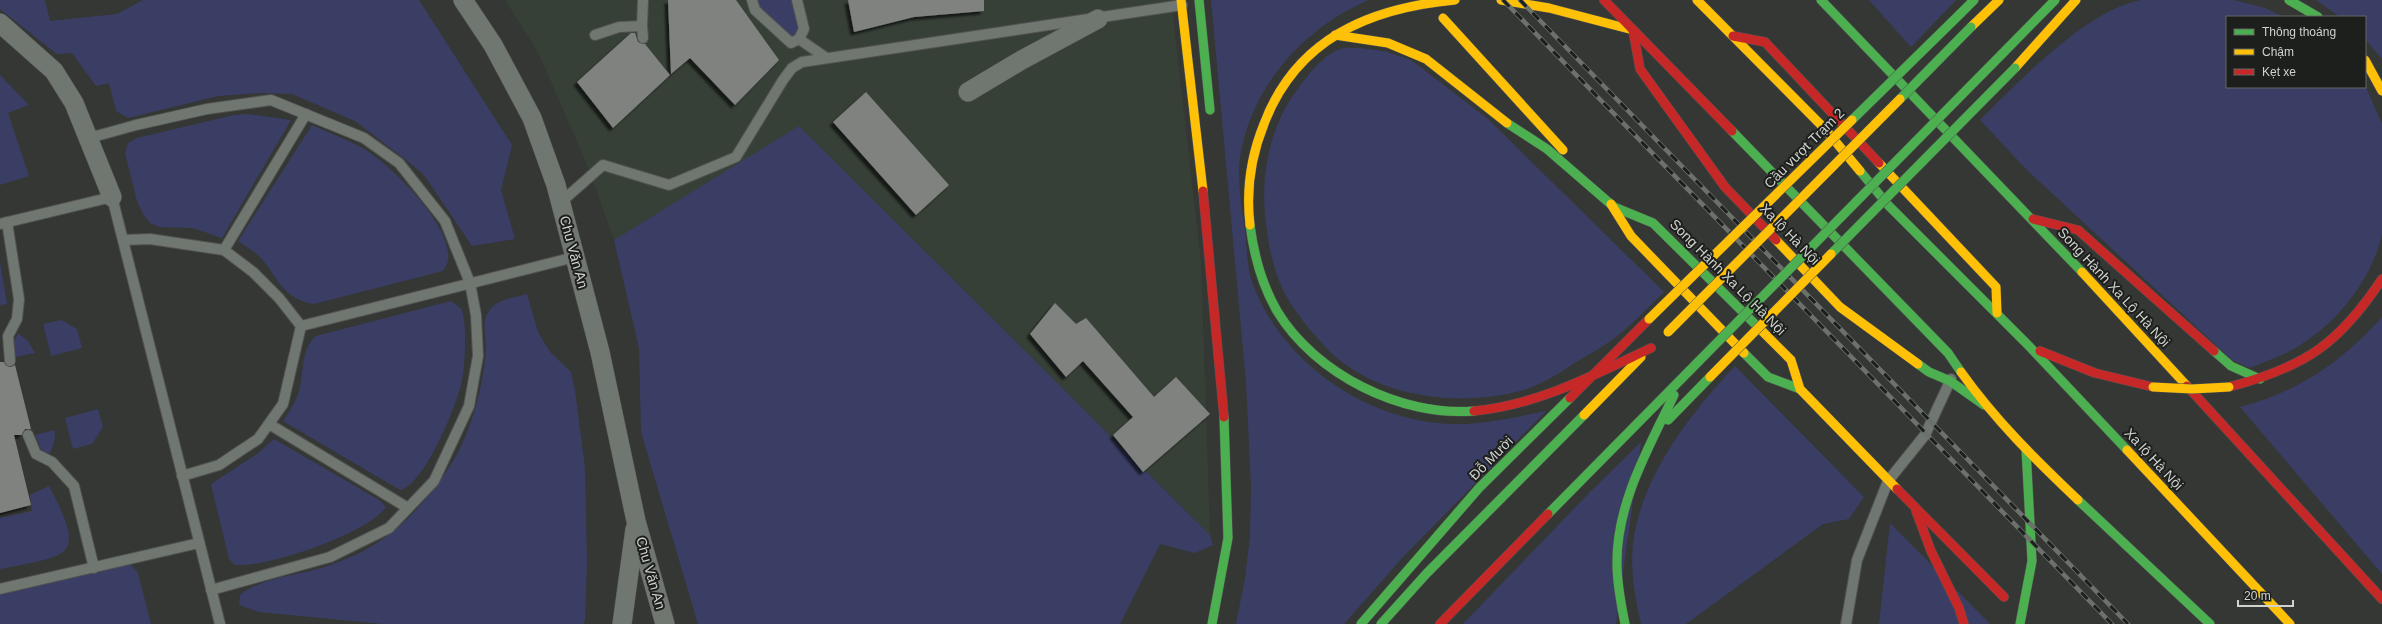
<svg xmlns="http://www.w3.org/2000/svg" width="2382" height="624" font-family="Arial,sans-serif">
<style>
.built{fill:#374037}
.green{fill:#3b3e64}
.building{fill:#808280;filter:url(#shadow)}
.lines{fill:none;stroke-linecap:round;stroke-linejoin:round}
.lane-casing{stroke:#515251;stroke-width:12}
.street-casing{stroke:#515251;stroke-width:20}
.fast-casing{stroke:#515251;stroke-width:10}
.slow-casing{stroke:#515251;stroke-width:10}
.jam-casing{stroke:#515251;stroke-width:10}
.lane{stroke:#707670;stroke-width:10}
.street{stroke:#707670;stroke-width:19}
.fast{stroke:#4caf50;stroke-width:9}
.slow{stroke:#ffc107;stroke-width:9}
.jam{stroke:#c62828;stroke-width:9}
.rail-casing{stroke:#6c716c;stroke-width:4.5}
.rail{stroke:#1d1f1c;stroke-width:3;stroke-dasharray:9;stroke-linecap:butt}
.fast-bridge-casing{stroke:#515251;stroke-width:10;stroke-linecap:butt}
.slow-bridge-casing{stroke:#515251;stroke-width:10;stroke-linecap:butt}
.fast-bridge{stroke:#4caf50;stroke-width:9}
.slow-bridge{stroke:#ffc107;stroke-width:9}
.labels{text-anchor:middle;stroke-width:4;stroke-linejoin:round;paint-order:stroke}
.street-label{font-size:14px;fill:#cfd2cf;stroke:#1d1f1c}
</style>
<defs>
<filter id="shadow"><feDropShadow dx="-3.5" dy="3.5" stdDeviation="1" flood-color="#0009"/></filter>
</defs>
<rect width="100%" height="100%" fill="#343734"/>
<polygon class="built" points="505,0 1171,0 1201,262 1210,535 799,127 614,240 588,167 538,52"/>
<g class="green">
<polygon points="0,0 45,0 50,21 117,14 143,0 419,0 512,145 501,190 515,239 472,246 424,175 405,159 355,121 292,94 260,93 218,96 128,118 116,111 109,83 96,86 72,53 57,54 0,9"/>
<polygon points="756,0 794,0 802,29 791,44 759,8"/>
<path d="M 1211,0 L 1369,0 C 1304,27 1251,87 1240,157 C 1237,179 1241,201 1244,223 C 1247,242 1246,267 1253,285 C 1284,365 1370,423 1456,424 C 1486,424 1517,417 1546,411 L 1403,557 L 1344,624 L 1236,624 L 1245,578 L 1250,536 L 1251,487 L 1246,382 Z"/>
<polygon points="1869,0 1956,0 1911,47"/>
<path d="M 2141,0 L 2234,0 L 2265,8 L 2284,17 L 2227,17 L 2227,87 L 2365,87 L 2365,85 L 2382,124 L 2382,234 C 2371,284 2330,332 2284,354 C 2273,359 2261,363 2250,368 L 2232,360 L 2027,170 L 1980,120 C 2020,81 2085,11 2141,0 Z"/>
<polygon points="2316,0 2382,0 2382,59 2365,39 2365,17 2340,17"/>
<path d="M 1359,48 L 1384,51 L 1411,60 L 1488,119 L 1664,292 C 1647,308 1630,327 1612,340 C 1598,350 1584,357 1570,366 C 1555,376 1538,386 1520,391 C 1458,407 1379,398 1330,352 C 1323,345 1317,337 1310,330 C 1300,317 1290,304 1283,290 C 1272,266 1267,239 1265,214 C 1261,170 1271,125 1297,90 C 1307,76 1323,55 1340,49 C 1345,47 1353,48 1359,48 Z"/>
<polygon points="0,75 29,105 8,113 29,176 0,185"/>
<polygon points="248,114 291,120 222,238 193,228 160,227 150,223 143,214 137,201 125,153 128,143 137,138 234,115"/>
<path d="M 312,125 C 329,133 348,140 364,149 C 391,165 454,227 448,261 C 447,264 445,268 443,271 L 314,304 C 282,299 279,278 260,257 C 254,251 245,246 238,241 Z"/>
<polygon points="799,126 1210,535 1213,545 1195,553 1160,544 1120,624 698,624 641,432 639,348 614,240"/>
<polygon points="0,262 7,304 0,305"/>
<path d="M 527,294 L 538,332 L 550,352 L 571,372 L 575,390 L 585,468 L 587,564 L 585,620 L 583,624 L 383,624 L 259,612 L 239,605 L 240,595 C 260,579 290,576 314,570 C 379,552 413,521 450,466 C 470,437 485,382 486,346 C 486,333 481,322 489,311 C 496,299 514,298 527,294 Z"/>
<path d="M 451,301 C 454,304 459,306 461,309 C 468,322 465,370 461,385 C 455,409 424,485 400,490 L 283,421 C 288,413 294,405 297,397 C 306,376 298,352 316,336 Z"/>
<path d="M 2382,317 L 2382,574 L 2240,407 C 2300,391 2340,363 2382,317 Z"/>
<polygon points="62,320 77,329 82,348 51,356 43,324"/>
<polygon points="18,333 28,341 35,353 15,357 13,343"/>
<path d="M 1735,366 L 1864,497 L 1849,519 L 1823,524 L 1686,624 L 1641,624 C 1635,597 1630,570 1633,543 C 1642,475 1690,414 1735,366 Z"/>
<polygon points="98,409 103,427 92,444 73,449 65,418"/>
<path d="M 55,430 C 55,439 54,446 49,454 L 43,453 L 35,435 Z"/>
<path d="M 274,439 L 379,500 L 386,507 C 369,533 267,568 235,565 L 229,559 L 211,484 L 257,454 Z"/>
<polygon points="1641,442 1616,624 1463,624 1590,492"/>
<path d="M 49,486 C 88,559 69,555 0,569 L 0,518 L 32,511 L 30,495 Z"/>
<polygon points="1890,523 1990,624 1879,624"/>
<polygon points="125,559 138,573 151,624 0,624 0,590"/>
</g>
<g class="building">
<polygon points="668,0 736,0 779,60 735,105 690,58 671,74"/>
<polygon points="848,0 984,0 984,11 914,17 854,32"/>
<polygon points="631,33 635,33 638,42 645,44 670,75 613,128 577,82"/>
<polygon points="866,92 949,185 916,215 833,122"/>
<polygon points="1055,303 1076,324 1086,318 1154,397 1176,377 1210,414 1143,472 1113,435 1133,417 1083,361 1066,377 1030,334"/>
<polygon points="0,362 4,362 10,367 15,365 31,429 25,429 22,435 14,435 31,505 0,513"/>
</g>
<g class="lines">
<g class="lane-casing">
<g id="lane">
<polyline points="752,0 755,10 791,43 799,39 804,29 797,0"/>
<polyline points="642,26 643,38"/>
<polyline points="595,35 619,27 642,26 643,0"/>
<polyline points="799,39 825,57"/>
<polyline points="89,138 136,125 207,109 271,100 364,138 399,163 445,221 470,283 476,315 478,356 469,406 434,481 389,528 330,557 211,590"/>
<polyline points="560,203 603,165 669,185 736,157 783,80 792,68 802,62 1182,5"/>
<polyline points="7,222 19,299 17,319 8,336 10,361"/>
<polyline points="0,224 112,197 220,624"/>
<polyline points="123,240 150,239 224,250 253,272 279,298 301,326 283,404 258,439 219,465 182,476"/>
<polyline points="224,250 306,114"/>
<polyline points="301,326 575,257"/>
<polyline points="269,424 408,508"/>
<polyline points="28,435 36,454 52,462 74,486 94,568"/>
<polyline points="0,589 199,543"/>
<polyline points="1846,624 1857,560 1888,481 1925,435 1951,379"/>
</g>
</g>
<g class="street-casing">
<g id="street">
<polyline points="463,0 493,45 532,118 556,185 600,352 636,521 665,624"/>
<polyline points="0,23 54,71 74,103 112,197"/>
<polyline points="968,92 1020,61 1098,19"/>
<polyline points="622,624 635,529"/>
</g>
</g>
<g class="fast-casing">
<g id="fast">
<polyline points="1199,0 1210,110"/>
<polyline points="1821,0 2082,272"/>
<polyline points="2289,0 2318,17"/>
<polyline points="1960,14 1974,0"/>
<polyline points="2001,55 2055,0"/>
<polyline points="1507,123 1547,149 1614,207 1653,223 1761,330"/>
<polyline points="1732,131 1948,353 1961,372"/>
<polyline points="1860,171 1888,205 2027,344 2127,450"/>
<path d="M 1250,225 C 1254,256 1262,285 1277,311 C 1315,374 1401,417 1474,411"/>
<polyline points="2214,351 2231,366 2260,379"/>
<polyline points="1744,353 1768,377 1800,389"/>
<polyline points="1918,364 1929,372 1950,381 1984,405"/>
<polyline points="1668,420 1710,377"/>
<polyline points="2078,500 2210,624"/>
<polyline points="1548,514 1699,361"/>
<polyline points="1212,624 1228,538 1224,417"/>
<polyline points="1361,624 1479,488 1570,398"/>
<polyline points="1381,624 1427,573 1584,415"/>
<path d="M 1625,624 C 1621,604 1617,585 1617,564 C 1616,504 1649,447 1674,395"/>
<polyline points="2020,624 2032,561 2026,449"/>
</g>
</g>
<g class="slow-casing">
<g id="slow">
<polyline points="1181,0 1203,191"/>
<polyline points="1501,0 1549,8 1633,30"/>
<polyline points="1697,0 1825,129 1860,171"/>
<polyline points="1443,18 1563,150"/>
<polyline points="1971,27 1999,0"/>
<polyline points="1335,35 1388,43 1426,59 1507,123"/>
<polyline points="2365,60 2382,91"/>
<polyline points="2015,68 2076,0"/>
<polyline points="1879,163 1996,287 1997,313"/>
<polyline points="1611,204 1631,236 1744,353"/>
<path d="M 1250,225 C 1246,191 1251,156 1264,124 C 1296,39 1369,8 1455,0"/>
<polyline points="1776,240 1840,307 1918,364"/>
<polyline points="2082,272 2187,386"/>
<polyline points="1761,330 1791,360 1800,389 1897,489"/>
<path d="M 1961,372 C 1996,421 2034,458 2078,500"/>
<polyline points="1584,415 1641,357"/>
<polyline points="2127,450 2290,624"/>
</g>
</g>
<g class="jam-casing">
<g id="jam">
<polyline points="1604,0 1732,131"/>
<polyline points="1633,30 1640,69 1725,187 1776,240"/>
<polyline points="1733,36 1765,42 1879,163"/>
<polyline points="1203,191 1224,417"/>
<polyline points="2033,219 2078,230 2214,351"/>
<polyline points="2040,351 2095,373 2153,387"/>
<polyline points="2187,386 2382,599"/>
<path d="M 2229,387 C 2305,367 2339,344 2382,279"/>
<polyline points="1570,398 1649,319"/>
<path d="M 1474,411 C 1538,405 1594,375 1651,348"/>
<polyline points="1897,489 2004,597"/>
<polyline points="1916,511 1931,551 1959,608 1964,624"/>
<polyline points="1440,624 1548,514"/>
</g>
</g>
<use href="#lane" class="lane"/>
<use href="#street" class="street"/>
<use href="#fast" class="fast"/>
<use href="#slow" class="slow"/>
<use href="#jam" class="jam"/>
<g class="rail-casing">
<g id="rail">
<polyline points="1503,0 2112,624"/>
<polyline points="1520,0 2128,624"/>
</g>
</g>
<use href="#rail" class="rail"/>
<g class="fast-bridge-casing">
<g id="fast-bridge">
<polyline points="1900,99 1971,27"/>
<polyline points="1852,120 1960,14"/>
<polyline points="1831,254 2015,68"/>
<polyline points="1699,361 2001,55"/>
</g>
</g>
<g class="slow-bridge-casing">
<g id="slow-bridge">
<polyline points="1649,319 1852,120"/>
<polyline points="1668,332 1900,99"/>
<polyline points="1710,377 1831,254"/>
<polyline points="2153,387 2192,389 2229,387"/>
</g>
</g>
<use href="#fast-bridge" class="fast-bridge"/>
<use href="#slow-bridge" class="slow-bridge"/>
</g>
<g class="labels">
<g class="street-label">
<text transform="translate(1804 148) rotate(-45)" y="5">Cầu vượt Trạm 2</text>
<text transform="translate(1790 234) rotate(46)" y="5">Xa lộ Hà Nội</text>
<text transform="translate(574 252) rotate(75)" y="5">Chu Văn An</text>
<text transform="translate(1728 277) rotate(45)" y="5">Song Hành Xa Lộ Hà Nội</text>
<text transform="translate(2114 287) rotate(47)" y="5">Song Hành Xa Lộ Hà Nội</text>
<text transform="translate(1491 458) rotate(-45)" y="5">Đỗ Mười</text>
<text transform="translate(2154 459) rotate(47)" y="5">Xa lộ Hà Nội</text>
<text transform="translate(651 573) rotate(74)" y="5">Chu Văn An</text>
</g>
</g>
<rect x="2226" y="16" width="140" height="72" fill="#1d1f1c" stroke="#646764"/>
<rect x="2234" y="29" width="20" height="6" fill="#4caf50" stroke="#646764"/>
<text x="2262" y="36" font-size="12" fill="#cfd2cf">Thông thoáng</text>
<rect x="2234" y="49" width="20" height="6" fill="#ffc107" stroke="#646764"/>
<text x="2262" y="56" font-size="12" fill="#cfd2cf">Chậm</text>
<rect x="2234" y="69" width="20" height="6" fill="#c62828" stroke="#646764"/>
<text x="2262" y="76" font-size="12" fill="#cfd2cf">Kẹt xe</text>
<path d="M2238 600v6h55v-6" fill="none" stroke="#cfd2cf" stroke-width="2"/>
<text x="2244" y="600" font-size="12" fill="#cfd2cf" stroke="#1d1f1c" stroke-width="3" paint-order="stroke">20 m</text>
</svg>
